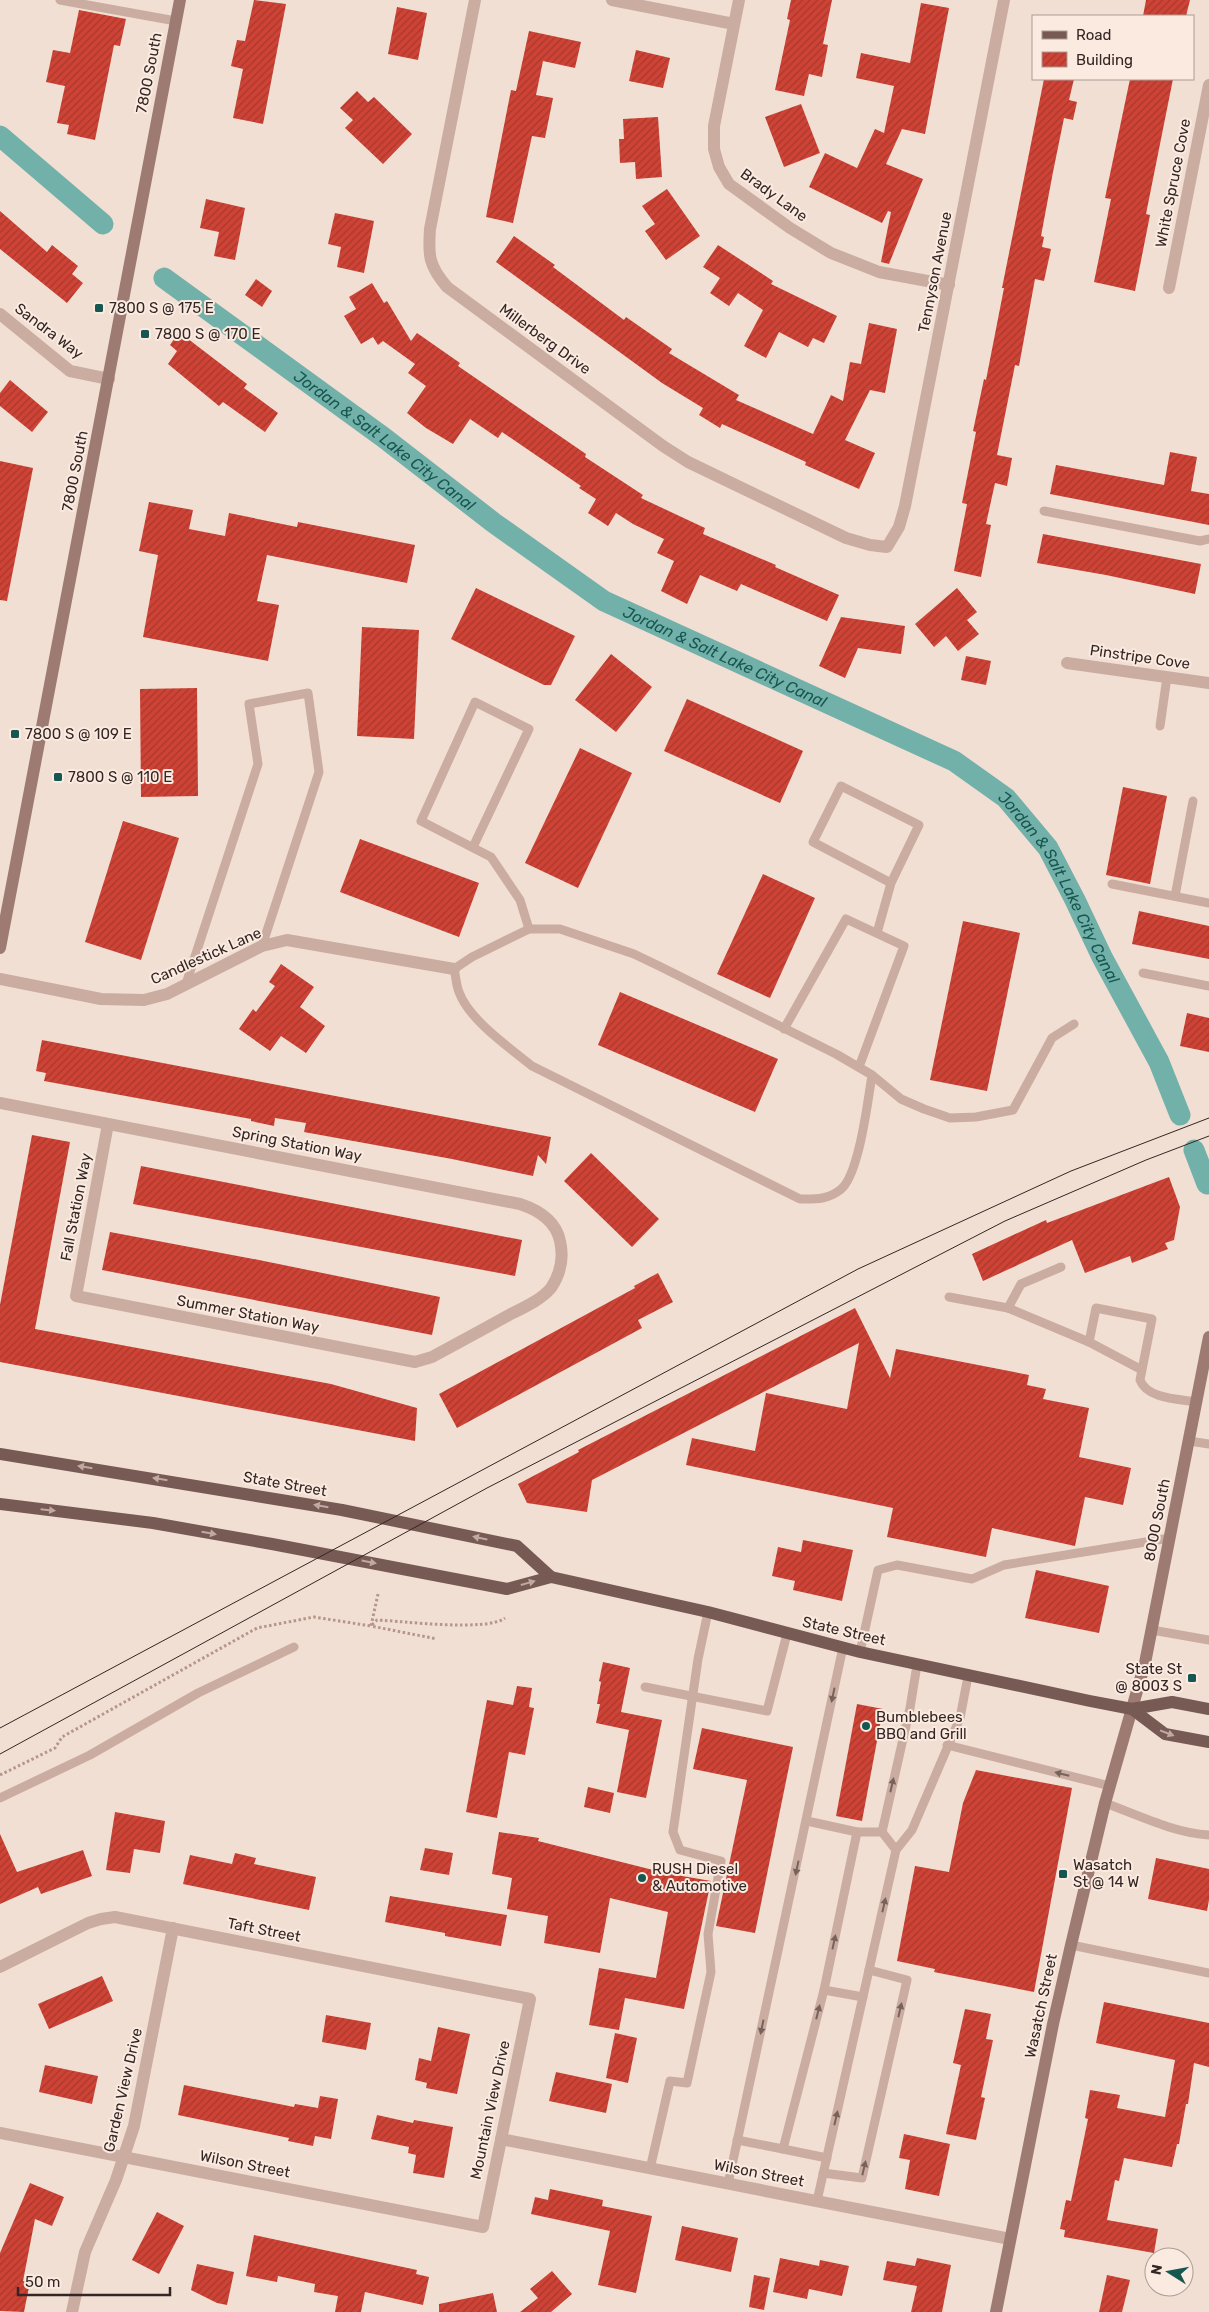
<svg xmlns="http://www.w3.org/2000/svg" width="1209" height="2312" font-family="Rubik,sans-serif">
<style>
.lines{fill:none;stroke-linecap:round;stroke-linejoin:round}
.canal{stroke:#72b1a9;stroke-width:21}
.building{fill:url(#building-hatch)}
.path{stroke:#b6968a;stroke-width:3;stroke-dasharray:2.5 2.5;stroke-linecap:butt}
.lane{stroke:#caada0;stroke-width:9}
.street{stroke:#caada0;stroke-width:12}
.secondary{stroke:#9e7b72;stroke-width:12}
.primary{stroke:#775a53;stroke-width:12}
.tram{stroke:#342624;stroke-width:1}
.oneway{fill:#bfa9a1}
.oneway2{fill:#78635c}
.poi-dot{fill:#175751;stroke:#faeae0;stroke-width:2}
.labels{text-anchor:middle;stroke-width:4;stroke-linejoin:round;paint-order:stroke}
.street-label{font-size:15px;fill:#342624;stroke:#faeae0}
.poi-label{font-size:15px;fill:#342624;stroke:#faeae0;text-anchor:start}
.water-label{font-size:16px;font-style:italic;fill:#175751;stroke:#faeae0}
</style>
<defs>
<pattern id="building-hatch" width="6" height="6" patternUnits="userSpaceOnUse" patternTransform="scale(1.25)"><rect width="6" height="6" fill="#ce4336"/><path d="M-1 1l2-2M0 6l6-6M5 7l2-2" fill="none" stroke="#a8382d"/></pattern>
</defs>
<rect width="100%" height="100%" fill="#f2dfd4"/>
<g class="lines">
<g class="canal">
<polyline points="0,136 103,224"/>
<path id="s1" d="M 164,278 L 383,437 L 494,523 L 604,601 L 954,761 L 1006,798 L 1048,848 L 1075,900 L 1102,957 L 1159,1062 L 1180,1115"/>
<polyline points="1194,1150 1207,1184"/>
</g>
</g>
<g class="building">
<polygon points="254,0 286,4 263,124 233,118 243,69 231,66 237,40 245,41"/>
<polygon points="791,0 832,0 823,44 828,45 822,77 809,74 804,96 775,90 790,20 787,19"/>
<polygon points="1146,0 1190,0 1186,16 1143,16"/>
<polygon points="921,3 949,8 925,134 902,129 886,164 923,179 889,264 881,262 891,212 888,211 882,223 809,187 825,153 857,168 875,129 884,133 894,86 856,78 861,53 910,63"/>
<polygon points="397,7 427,13 418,60 388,54"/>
<polygon points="79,10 126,19 120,46 114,45 95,140 67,134 69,125 57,123 65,86 46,82 53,50 70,53"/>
<polygon points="529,31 581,42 575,68 543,61 536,95 553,98 545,138 532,136 513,223 486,217 511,90 516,91"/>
<polygon points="636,50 670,58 663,88 629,81"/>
<polygon points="1044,79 1074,79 1069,100 1077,102 1073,120 1064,118 1053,172 1041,236 1044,237 1042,247 1051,249 1044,281 1035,279 1019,366 1015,365 997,455 1012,458 1007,486 995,483 986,524 991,525 981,577 954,571 967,504 962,503 976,432 973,431 984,379 986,380 1004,288 1002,288"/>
<polygon points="1130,79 1173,79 1146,214 1150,215 1135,291 1094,282 1111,199 1105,198"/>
<polygon points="357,91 368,102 374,97 412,134 383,164 345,128 353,120 340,108"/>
<polygon points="801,104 820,153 784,167 765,117"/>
<polygon points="658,117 662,177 636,179 635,162 620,163 619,139 624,139 623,119"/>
<polygon points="667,189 700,236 666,260 645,231 655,224 642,206"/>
<polygon points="206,199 245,208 235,260 214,256 219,232 200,228"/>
<polygon points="0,211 47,252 52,245 78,266 72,274 83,283 67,303 0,249"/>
<polygon points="335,213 374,221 364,273 337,267 341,247 328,244"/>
<polygon points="514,236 555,265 553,267 624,320 626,317 672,349 669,353 739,395 736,400 813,434 831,395 843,401 850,362 861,364 869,323 897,329 885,393 870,390 845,440 875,453 859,489 805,465 806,462 722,424 720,428 699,415 703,408 662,383 496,262"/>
<polygon points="718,245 773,281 771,284 837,316 824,343 813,338 808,347 779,332 766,358 744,346 763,310 738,293 729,306 710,293 720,278 703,267"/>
<polygon points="256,279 272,291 262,307 245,295"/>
<polygon points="372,283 384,303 387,301 411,341 417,333 460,363 458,366 586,454 585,457 643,495 641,498 705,528 703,534 776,565 775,567 839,595 827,621 741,584 737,591 700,575 687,604 661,591 674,561 657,553 664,539 633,524 616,513 608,526 588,513 596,499 579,488 581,486 502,432 498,438 470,419 453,444 426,428 407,413 426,386 408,373 415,364 383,341 378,345 373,337 361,344 344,316 356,309 349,297"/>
<polygon points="179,332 247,384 244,388 278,413 265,432 223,402 219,406 168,364 177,351 170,345"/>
<polygon points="10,380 48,412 32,432 0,406 0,393"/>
<polygon points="1170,452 1197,457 1191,491 1209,494 1209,525 1050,494 1056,465 1164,485"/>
<polygon points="0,461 33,468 7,601 0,600"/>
<polygon points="149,502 193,510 189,529 225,536 229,513 297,527 298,522 415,545 407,583 267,555 257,601 279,605 268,661 143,637 158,555 139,551"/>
<polygon points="1043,534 1201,564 1195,594 1106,575 1037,563"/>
<polygon points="476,588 575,636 551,685 544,685 451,639"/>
<polygon points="957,588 977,612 967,620 979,634 958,651 946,636 934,647 915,624"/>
<polygon points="841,617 905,626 901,654 858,648 845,678 819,666"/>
<polygon points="362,627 419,630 414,739 357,736"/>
<polygon points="611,654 652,687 616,732 575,700"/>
<polygon points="966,656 991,661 986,685 961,680"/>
<polygon points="197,688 198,796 141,797 140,689"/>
<polygon points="687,699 803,751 780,803 664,751"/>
<polygon points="580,748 632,773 578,888 525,863"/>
<polygon points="1123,787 1167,796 1150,884 1106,875"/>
<polygon points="123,821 179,838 141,960 85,942"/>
<polygon points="360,839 479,883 459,937 340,892"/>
<polygon points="763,874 815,898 770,998 717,974"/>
<polygon points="1139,911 1209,926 1209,959 1132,944"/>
<polygon points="963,921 1020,933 987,1091 930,1080"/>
<polygon points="281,964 314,987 300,1007 325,1026 306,1053 281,1036 270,1051 239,1029 253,1009 256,1012 275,986 269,982"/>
<polygon points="620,992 778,1059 755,1112 598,1045"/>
<polygon points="1187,1013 1209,1018 1209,1052 1180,1046"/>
<polygon points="42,1040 551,1137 546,1164 538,1155 533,1176 452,1159 304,1132 306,1123 275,1118 274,1126 251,1121 251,1119 44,1081 46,1073 36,1071"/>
<polygon points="32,1135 70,1142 35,1329 331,1384 417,1408 415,1441 0,1362 0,1305"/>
<polygon points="591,1153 659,1219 632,1247 564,1181"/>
<polygon points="141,1166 522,1240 515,1276 133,1204"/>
<polygon points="1169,1177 1180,1207 1174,1240 1165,1243 1168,1249 1132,1263 1130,1256 1085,1273 1072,1240 983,1281 972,1254 1046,1220 1047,1223"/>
<polygon points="110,1232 259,1260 440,1297 432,1335 102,1270"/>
<polygon points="658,1273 673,1302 638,1320 642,1328 457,1428 439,1394 635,1288 634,1286"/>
<polygon points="855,1308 890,1378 896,1349 1029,1375 1027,1385 1046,1389 1043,1399 1089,1408 1079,1457 1131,1468 1123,1505 1085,1497 1075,1546 992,1528 986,1557 887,1537 893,1508 686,1465 692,1438 755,1451 766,1393 847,1409 859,1343 592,1480 587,1512 527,1503 518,1484 579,1452 578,1450"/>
<polygon points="803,1540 853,1550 842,1601 793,1590 795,1581 772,1576 778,1547 801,1552"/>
<polygon points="1036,1570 1109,1586 1099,1633 1025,1618"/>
<polygon points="603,1662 630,1668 621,1712 662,1720 646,1798 617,1792 629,1730 596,1723 600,1704 597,1704 601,1682 599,1681"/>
<polygon points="517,1686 532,1688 529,1707 534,1708 525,1755 509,1752 497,1818 466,1812 487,1700 513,1705"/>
<polygon points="857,1704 883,1709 862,1821 836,1816"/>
<polygon points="702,1728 793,1747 755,1933 716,1926 747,1780 693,1769"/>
<polygon points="976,1770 1072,1788 1034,1992 934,1972 935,1969 897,1961 915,1866 949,1872 963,1803"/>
<polygon points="588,1787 614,1793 610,1813 584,1807"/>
<polygon points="115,1812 165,1821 160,1853 134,1849 130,1873 106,1870"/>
<polygon points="499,1832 539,1838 538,1841 665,1873 711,1881 684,2009 625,1998 619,2030 589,2025 599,1968 656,1978 668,1912 610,1898 600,1953 544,1943 548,1916 507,1909 512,1878 492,1874"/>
<polygon points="0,1834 17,1872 83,1850 92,1876 41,1894 38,1887 0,1904"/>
<polygon points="425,1848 453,1853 449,1875 420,1870"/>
<polygon points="235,1853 256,1858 254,1864 316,1877 309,1910 183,1884 190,1855 232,1864"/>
<polygon points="1156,1858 1209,1869 1209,1900 1207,1911 1148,1899"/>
<polygon points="390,1896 507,1915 501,1946 445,1936 445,1933 385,1922"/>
<polygon points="102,1976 113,2001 49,2029 38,2004"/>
<polygon points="1104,2002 1209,2023 1209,2067 1194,2063 1188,2104 1186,2104 1179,2144 1177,2144 1172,2167 1124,2158 1119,2181 1115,2180 1107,2220 1158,2229 1154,2253 1064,2237 1065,2230 1060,2229 1066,2200 1071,2201 1088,2119 1085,2118 1090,2090 1120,2095 1117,2108 1165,2117 1175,2060 1096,2043"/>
<polygon points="965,2009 991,2014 986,2039 993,2040 981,2097 985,2098 976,2140 946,2134 961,2065 953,2063"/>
<polygon points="326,2015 371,2023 366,2050 322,2042"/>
<polygon points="438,2027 470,2034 457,2094 426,2088 427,2083 415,2080 419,2058 431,2061"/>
<polygon points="615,2033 637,2038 628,2083 606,2078"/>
<polygon points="45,2065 98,2076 92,2104 39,2092"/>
<polygon points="556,2072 612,2084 606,2113 549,2101"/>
<polygon points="184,2085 294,2107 295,2104 318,2108 320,2096 338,2099 331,2139 315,2136 313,2146 288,2141 289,2138 178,2115"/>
<polygon points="377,2115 413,2123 414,2120 453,2127 444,2178 413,2173 416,2155 408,2153 409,2147 371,2139"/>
<polygon points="904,2134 950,2144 939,2196 905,2189 910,2160 899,2158"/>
<polygon points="30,2183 64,2197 52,2226 35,2219 23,2281 30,2282 24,2312 0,2311 0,2253"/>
<polygon points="550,2189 603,2200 602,2206 652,2216 636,2293 598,2285 610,2231 531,2214 535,2197 548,2200"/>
<polygon points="157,2212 184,2226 159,2274 132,2260"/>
<polygon points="682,2226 738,2238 731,2272 675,2260"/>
<polygon points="254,2235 417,2270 416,2274 429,2277 423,2305 365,2292 361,2312 335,2312 338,2296 314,2292 315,2284 278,2276 277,2282 246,2276"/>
<polygon points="780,2258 819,2266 820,2260 849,2266 842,2296 809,2289 807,2299 773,2292"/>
<polygon points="917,2258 951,2265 942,2312 911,2312 917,2286 883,2280 887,2261 915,2266"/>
<polygon points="197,2264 234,2272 227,2305 217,2303 191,2290"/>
<polygon points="552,2271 572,2294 551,2312 520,2312 538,2298 530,2289"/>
<polygon points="754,2275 770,2278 764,2310 749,2307"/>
<polygon points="1107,2275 1130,2280 1122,2312 1099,2312"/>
<polygon points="493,2293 497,2312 439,2312 439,2304"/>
</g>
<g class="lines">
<g class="path">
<polyline points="378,1594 371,1626 437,1639"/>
<path d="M 0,1775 L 55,1748 L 62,1737 L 257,1628 L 314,1617 L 371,1626 L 377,1620 C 402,1621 487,1632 505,1618"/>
</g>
<g class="lane">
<polyline points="60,0 176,21"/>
<polyline points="1044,511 1200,541 1209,539"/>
<polyline points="1160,726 1167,677"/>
<polyline points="473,847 529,729 475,702 421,821 491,857 520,900 529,929"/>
<polyline points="1112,884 1209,903"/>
<polyline points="1175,896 1193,801"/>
<polyline points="877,933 891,883 919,825 841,786 813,842 891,883"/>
<polyline points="1143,973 1209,986"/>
<polyline points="186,984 258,764 249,704 308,693 319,772 262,946"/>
<polyline points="784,1029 846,919 904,946 859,1067"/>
<path d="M 872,1075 C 868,1099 859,1177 840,1190 C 827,1200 815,1199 800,1199 L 532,1066 C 510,1048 469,1020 459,992 C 456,985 456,976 454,969 L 472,957 L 529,929 L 560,929 L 634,954 L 659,966 L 836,1054 L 872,1075 L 901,1099 L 924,1109 L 950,1118 L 976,1117 L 1013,1110 L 1052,1038 L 1074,1024"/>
<polyline points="949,1297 1008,1308 1089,1342"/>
<polyline points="1008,1308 1021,1284 1061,1267"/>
<path d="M 1142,1370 L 1089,1342 L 1096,1308 L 1152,1319 L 1140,1380 C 1147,1399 1179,1399 1196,1402"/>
<polyline points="1189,1441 1209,1444"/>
<polyline points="1152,1630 1209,1640"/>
<polyline points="860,1652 878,1570 897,1565 972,1579 1004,1565 1170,1538"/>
<polyline points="645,1687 767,1711 787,1634"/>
<polyline points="947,1745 1110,1786"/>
<polyline points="0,1798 90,1755 198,1693 294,1647"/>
<path d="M 1105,1803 C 1138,1815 1174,1833 1209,1835"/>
<polyline points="807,1821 857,1832 882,1832"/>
<polyline points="882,1832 910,1708 917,1665"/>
<polyline points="882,1832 896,1850"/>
<polyline points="1071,1945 1209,1973"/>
<polyline points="824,1990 863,1997"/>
<polyline points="737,2140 783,2149 824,1990 857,1832"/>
<polyline points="783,2149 827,2158"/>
<polyline points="650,2169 670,2081 687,2083 711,1972 708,1934 721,1861 680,1850 673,1832 698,1659 708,1612"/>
<polyline points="823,2173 862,2178 907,1980 869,1970"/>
<polyline points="728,2184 843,1647"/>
<polyline points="817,2201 896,1850 912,1830 960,1718 968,1676"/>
</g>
<g class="street">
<path d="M 475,0 L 430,229 C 428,256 429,266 447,287 L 663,446 L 688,462 L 846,538 L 870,545 L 887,547 L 899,527 L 905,506 L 1004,0"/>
<polyline points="612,0 734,24"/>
<polyline points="739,0 714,126 714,149 719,167 729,184 790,228 831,253 879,272 949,285"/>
<polyline points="1169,288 1209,85"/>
<polyline points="0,314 70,371 109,379"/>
<polyline points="1067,663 1209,683"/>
<polyline points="0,979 101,999 144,1000 167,994 262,946 287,940 454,969"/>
<path d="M 0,1103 L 520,1204 C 538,1210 556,1221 560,1241 C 564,1258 561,1273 551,1288 C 541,1300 523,1308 509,1315 C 484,1329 458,1343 432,1357 L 415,1362 L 76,1296 L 108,1124"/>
<polyline points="0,1967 88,1923 101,1919 115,1917 530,1999 483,2227 0,2133"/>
<polyline points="501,2139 1010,2239"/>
<polyline points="72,2312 85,2252 116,2180 134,2126 173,1928"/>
</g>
<g class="secondary">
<polyline points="0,948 180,0"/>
<polyline points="996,2312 1053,2024 1071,1945 1105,1803 1145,1663 1209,1337"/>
</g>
<g class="primary">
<polyline points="0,1454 342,1510 517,1546 551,1577"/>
<polyline points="0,1504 153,1523 272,1544 507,1589 551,1577 708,1612 860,1652 1090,1701 1132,1709 1172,1702 1209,1709"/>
<polyline points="1132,1709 1165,1734 1209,1742"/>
</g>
<g class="tram">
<polyline points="0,1728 858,1269 1071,1171 1209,1118"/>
<polyline points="0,1754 487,1488 1005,1221 1146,1160 1209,1136"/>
</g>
</g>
<defs><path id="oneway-solid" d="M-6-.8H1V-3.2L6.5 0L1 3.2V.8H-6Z" transform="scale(1.25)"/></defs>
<g class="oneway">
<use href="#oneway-solid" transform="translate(85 1467) rotate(-171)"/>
<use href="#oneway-solid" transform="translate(160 1479) rotate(-171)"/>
<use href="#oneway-solid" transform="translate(321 1506) rotate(-170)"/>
<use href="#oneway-solid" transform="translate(48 1510) rotate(6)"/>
<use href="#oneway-solid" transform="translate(209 1533) rotate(10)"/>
<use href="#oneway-solid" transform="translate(480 1538) rotate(-168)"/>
<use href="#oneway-solid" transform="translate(369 1562) rotate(11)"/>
<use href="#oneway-solid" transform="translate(528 1583) rotate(-16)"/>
<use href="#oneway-solid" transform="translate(1167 1733) rotate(21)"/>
</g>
<g class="oneway2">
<use href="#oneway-solid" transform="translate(833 1695) rotate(102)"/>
<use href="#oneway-solid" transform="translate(1062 1774) rotate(-166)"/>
<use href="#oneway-solid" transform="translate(892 1785) rotate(-77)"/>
<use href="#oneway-solid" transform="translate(797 1868) rotate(102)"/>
<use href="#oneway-solid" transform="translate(884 1905) rotate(-77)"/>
<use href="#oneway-solid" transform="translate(834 1942) rotate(-78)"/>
<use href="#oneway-solid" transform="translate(900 2010) rotate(-77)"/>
<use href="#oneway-solid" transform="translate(818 2012) rotate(-76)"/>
<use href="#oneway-solid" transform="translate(762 2027) rotate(102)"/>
<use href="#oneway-solid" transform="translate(836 2118) rotate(-77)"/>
<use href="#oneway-solid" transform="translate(864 2168) rotate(-77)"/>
</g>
<g class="poi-dot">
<rect x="94" y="303" width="10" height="10" rx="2.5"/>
<rect x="140" y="329" width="10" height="10" rx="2.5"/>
<rect x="10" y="729" width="10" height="10" rx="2.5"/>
<rect x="53" y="772" width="10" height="10" rx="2.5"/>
<rect x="1187" y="1673" width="10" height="10" rx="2.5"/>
<circle cx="866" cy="1726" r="5"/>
<rect x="1058" y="1869" width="10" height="10" rx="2.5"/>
<circle cx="642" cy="1878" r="5"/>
</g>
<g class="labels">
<g class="street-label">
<text transform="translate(149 73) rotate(-79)" y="5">7800 South</text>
<text transform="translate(1173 183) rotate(-79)" y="5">White Spruce Cove</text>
<text transform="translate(774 195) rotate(36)" y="5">Brady Lane</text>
<text transform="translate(935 272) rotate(-79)" y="5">Tennyson Avenue</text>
<text transform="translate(49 331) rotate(37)" y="5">Sandra Way</text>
<text transform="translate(545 339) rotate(36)" y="5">Millerberg Drive</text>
<text transform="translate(75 471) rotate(-79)" y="5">7800 South</text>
<text transform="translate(1140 657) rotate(8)" y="5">Pinstripe Cove</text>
<text transform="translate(206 956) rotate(-24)" y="5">Candlestick Lane</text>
<text transform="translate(297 1144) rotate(11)" y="5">Spring Station Way</text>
<text transform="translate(76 1207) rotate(-79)" y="5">Fall Station Way</text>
<text transform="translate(248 1314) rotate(11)" y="5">Summer Station Way</text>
<text transform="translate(285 1484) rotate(10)" y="5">State Street</text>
<text transform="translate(1157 1520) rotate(-79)" y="5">8000 South</text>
<text transform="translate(844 1631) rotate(13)" y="5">State Street</text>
<text transform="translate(264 1930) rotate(11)" y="5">Taft Street</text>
<text transform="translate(1041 2006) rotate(-78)" y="5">Wasatch Street</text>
<text transform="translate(123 2090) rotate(-77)" y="5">Garden View Drive</text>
<text transform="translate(490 2110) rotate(-78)" y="5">Mountain View Drive</text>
<text transform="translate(245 2164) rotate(11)" y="5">Wilson Street</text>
<text transform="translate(759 2173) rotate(11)" y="5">Wilson Street</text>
</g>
<g class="poi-label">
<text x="109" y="313">7800 S @ 175 E</text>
<text x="155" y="339">7800 S @ 170 E</text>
<text x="25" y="739">7800 S @ 109 E</text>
<text x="68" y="782">7800 S @ 110 E</text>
<text x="1182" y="1674" text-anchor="end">State St<tspan x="1182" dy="17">@ 8003 S</tspan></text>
<text x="876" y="1722">Bumblebees<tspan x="876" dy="17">BBQ and Grill</tspan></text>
<text x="1073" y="1870">Wasatch<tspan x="1073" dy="17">St @ 14 W</tspan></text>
<text x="652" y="1874">RUSH Diesel<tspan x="652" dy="17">&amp; Automotive</tspan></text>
</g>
<g class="water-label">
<text dy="6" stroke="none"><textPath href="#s1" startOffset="274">Jordan &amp; Salt Lake City Canal</textPath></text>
<text dy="6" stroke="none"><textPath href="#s1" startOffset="679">Jordan &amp; Salt Lake City Canal</textPath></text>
<text dy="6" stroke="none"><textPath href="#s1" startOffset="1099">Jordan &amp; Salt Lake City Canal</textPath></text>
</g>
</g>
<rect x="1032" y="15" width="162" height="65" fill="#faeae0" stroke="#ab9c95"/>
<rect x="1042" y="31" width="25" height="8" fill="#775a53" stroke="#ab9c95"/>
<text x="1076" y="40" font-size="15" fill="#342624">Road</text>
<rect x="1042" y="52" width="25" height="15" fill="url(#building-hatch)" stroke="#ab9c95"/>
<text x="1076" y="65" font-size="15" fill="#342624">Building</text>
<g transform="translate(1169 2272) rotate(281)"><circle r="24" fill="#faeae0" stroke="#ab9c95"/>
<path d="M0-4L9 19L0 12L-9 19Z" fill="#175751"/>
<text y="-8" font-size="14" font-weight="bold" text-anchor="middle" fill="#342624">N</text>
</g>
<path d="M18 2287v8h152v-8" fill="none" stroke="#342624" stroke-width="2.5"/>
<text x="25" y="2287" font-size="15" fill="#342624" stroke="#faeae0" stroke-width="4" paint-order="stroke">50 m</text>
</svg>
